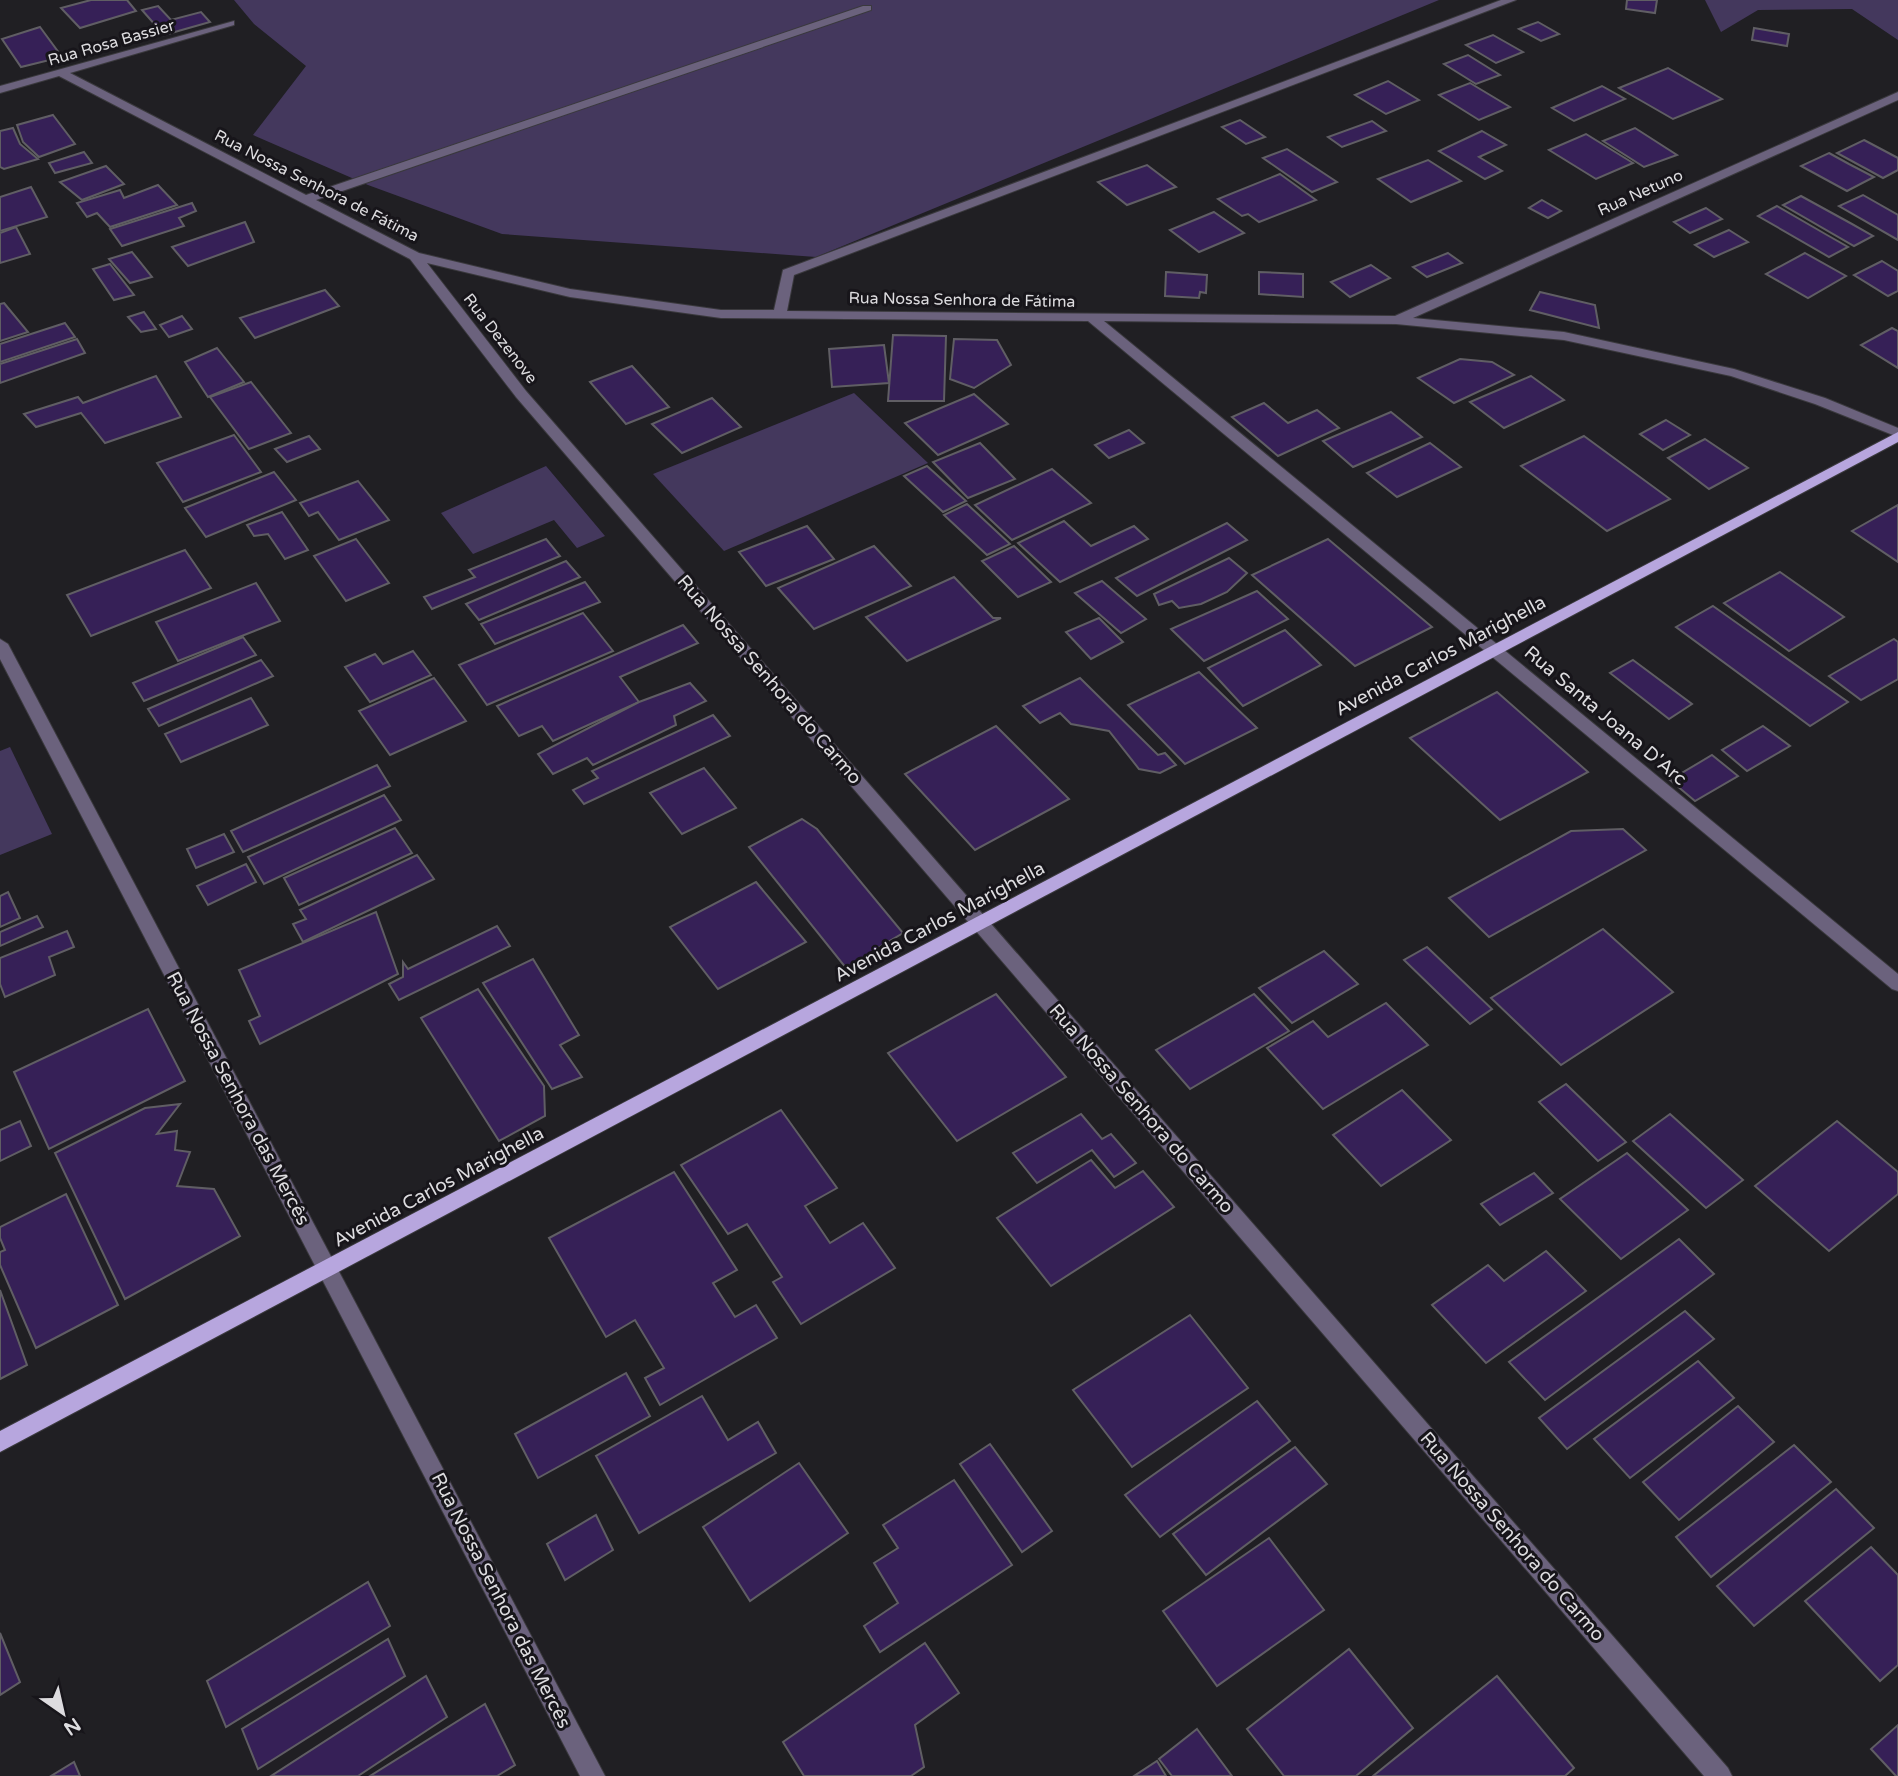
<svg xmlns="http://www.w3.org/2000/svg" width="1898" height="1776" font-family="'Varela Round',sans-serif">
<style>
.green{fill:#44385d}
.building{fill:#362057;stroke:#605e64;stroke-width:2}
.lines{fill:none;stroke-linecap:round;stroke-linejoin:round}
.minor-casing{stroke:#3a393d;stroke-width:2}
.major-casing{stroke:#3a393d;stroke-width:2}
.minor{fill:#6b627d;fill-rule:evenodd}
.major{fill:#b7a6de;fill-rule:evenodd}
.labels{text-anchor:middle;stroke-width:6;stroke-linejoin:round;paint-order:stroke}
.far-street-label{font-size:16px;fill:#dddcdf;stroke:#17151a}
.street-label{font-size:19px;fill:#dddcdf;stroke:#17151a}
</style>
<rect width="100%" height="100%" fill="#201f23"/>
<g class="green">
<polygon points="234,0 1439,0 816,257 502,234 368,185 253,135 306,66 254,24"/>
<polygon points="1705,0 1898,0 1898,40 1852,9 1758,10 1721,32"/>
<polygon points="854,393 928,463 724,551 653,474"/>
<polygon points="546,466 605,536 577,548 554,520 473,554 441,513"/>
<polygon points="10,747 52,834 0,855 0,751"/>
</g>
<g class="building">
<polygon points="91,0 127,0 136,11 80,28 61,8"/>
<polygon points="1627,0 1657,0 1655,13 1626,9"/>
<polygon points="158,6 171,20 201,12 210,22 164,35 142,10"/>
<polygon points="1538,22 1559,34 1541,41 1519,29"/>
<polygon points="40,27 62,57 21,67 2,39"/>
<polygon points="1754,28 1789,34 1787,46 1752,40"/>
<polygon points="1493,35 1523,52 1496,63 1466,45"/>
<polygon points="1468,55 1500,75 1476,84 1444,64"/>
<polygon points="1668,68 1722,99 1673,119 1619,88"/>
<polygon points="1388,81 1419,100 1386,114 1355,95"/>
<polygon points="1470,83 1510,107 1479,120 1439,95"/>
<polygon points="1602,86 1625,99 1574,121 1552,108"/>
<polygon points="53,115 75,144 39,157 23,142 17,125"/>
<polygon points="1240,120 1265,137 1246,144 1222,127"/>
<polygon points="1372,121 1386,131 1342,147 1328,137"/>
<polygon points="13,128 20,144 38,159 4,169 0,167 0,131"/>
<polygon points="1635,128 1677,155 1644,167 1603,141"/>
<polygon points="1482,131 1506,145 1479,157 1502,171 1485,179 1439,151"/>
<polygon points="1586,134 1633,163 1596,179 1549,150"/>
<polygon points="1864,140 1898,158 1898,170 1883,178 1837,153"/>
<polygon points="1287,149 1337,182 1312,192 1263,158"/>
<polygon points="84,152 92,163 55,173 49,163"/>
<polygon points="1829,153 1849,164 1874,177 1847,191 1801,166"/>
<polygon points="1428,160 1461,181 1411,202 1378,179"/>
<polygon points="1147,165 1176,187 1127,205 1098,182"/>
<polygon points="106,166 124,184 82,200 60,182"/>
<polygon points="1280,174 1316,200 1259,222 1248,214 1242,216 1218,199"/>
<polygon points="158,185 177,205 110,227 97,213 87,217 77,203 120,190 124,198"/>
<polygon points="31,187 47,217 0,231 0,197"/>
<polygon points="1863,195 1898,215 1898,240 1839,206"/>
<polygon points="1801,196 1852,224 1873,236 1854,246 1783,205"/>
<polygon points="1542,200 1561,211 1548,218 1529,208"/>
<polygon points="192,203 196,211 179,218 184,226 122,246 110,229"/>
<polygon points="1777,206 1827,235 1848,247 1829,257 1758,216"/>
<polygon points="1706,208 1722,219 1690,233 1674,222"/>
<polygon points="1214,212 1244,233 1199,252 1170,230"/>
<polygon points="245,222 254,242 188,266 172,247"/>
<polygon points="16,227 30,254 0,263 0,233"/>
<polygon points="1729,230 1748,242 1714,257 1695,245"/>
<polygon points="132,252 152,277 130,283 109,259"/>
<polygon points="1448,253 1462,263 1427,277 1413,267"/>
<polygon points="1805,253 1846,276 1808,298 1766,274"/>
<polygon points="1882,261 1898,271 1898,291 1888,296 1854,275"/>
<polygon points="110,264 134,295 114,300 93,269"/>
<polygon points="1371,265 1390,278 1350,297 1331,282"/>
<polygon points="1166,272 1207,275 1206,293 1200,292 1199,298 1165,296"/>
<polygon points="1259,272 1303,274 1303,297 1259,294"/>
<polygon points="325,290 339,306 255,338 240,318"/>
<polygon points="1540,292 1595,305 1599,328 1530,310"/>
<polygon points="4,303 28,332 0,341 0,304"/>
<polygon points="144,312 156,329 141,332 128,317"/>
<polygon points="182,316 192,329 169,337 160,325"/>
<polygon points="65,323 75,337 0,362 0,344"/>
<polygon points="1892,328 1898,331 1898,368 1861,345"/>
<polygon points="893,335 946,336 944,401 888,401"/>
<polygon points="77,339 85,353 0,383 0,364"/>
<polygon points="954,339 997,340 1011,365 974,388 950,379"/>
<polygon points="884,345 889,383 832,387 829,349"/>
<polygon points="217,348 244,382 208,397 185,362"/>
<polygon points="1460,359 1492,362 1514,375 1454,403 1418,378"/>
<polygon points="632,366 669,407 626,424 590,382"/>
<polygon points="156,376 181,417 105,443 81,413 36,427 24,414 78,397 83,403"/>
<polygon points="1531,376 1564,400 1504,428 1470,402"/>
<polygon points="251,382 291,433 249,449 210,397"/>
<polygon points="974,394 1008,424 938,455 905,423"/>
<polygon points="712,398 741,427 682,453 652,424"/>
<polygon points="1264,403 1288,423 1317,410 1339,428 1278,456 1232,417"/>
<polygon points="1391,412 1422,437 1353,467 1323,441"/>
<polygon points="1666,420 1690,435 1663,450 1640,434"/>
<polygon points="1129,430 1144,443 1109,458 1095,445"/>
<polygon points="234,435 261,472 183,502 157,463"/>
<polygon points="309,436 320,449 287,462 275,449"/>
<polygon points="1584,436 1670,499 1607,531 1521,466"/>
<polygon points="1705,439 1748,468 1709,489 1668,458"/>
<polygon points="980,443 1015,479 968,498 933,462"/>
<polygon points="1430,443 1461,467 1397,497 1367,473"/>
<polygon points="927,466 966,501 943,512 904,476"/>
<polygon points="1052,469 1091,503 1012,540 975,505"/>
<polygon points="274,472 296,500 206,537 185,508"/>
<polygon points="358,481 389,520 339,540 318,512 309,516 300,503"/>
<polygon points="967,504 1010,544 987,555 944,515"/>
<polygon points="1898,505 1898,562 1852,531"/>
<polygon points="282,512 308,550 285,559 268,534 254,536 247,525"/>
<polygon points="1064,521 1091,546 1134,526 1148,539 1060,582 1018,543"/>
<polygon points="1227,523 1247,540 1137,596 1116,578"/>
<polygon points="807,526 834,559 766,586 739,552"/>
<polygon points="356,539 389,583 346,601 314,556"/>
<polygon points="546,539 560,556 432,609 424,597 475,577 469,570"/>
<polygon points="1328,539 1432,627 1355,666 1252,575"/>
<polygon points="874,546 911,586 814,629 778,588"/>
<polygon points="1014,546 1051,582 1018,597 982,561"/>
<polygon points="185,550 211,588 91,636 67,595"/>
<polygon points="1229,558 1247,573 1227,592 1201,604 1179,608 1172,601 1159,605 1154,594"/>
<polygon points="566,561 580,577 479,620 466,604"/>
<polygon points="1780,572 1844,617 1789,651 1724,603"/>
<polygon points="954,577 993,618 1001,618 907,661 866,617"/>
<polygon points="1102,581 1146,619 1121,633 1075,593"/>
<polygon points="585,582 600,602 495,644 481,624"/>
<polygon points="256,583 280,621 178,661 156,622"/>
<polygon points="1257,591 1288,619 1204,661 1171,629"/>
<polygon points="1713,606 1848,702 1810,726 1676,627"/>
<polygon points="583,613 613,651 487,705 459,665"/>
<polygon points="1099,618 1123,642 1091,659 1066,632"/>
<polygon points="683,625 698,643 620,677 639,702 553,741 542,726 519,736 497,706"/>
<polygon points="1285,630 1321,665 1243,706 1208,668"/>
<polygon points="243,637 256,655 144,701 133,683"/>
<polygon points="1894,639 1898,642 1898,679 1861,700 1829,676"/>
<polygon points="413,651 431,675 370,702 345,667 375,654 383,664"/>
<polygon points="261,660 273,676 159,726 148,709"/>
<polygon points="1633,660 1692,704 1669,719 1610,673"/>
<polygon points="1199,672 1257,728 1185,764 1128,705"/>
<polygon points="434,678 466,721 390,755 359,711"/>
<polygon points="1080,678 1158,755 1165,753 1176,765 1160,773 1139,769 1109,731 1071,724 1060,713 1040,723 1023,706"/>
<polygon points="690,683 706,701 674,716 676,725 593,765 587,758 553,774 538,754 639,702"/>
<polygon points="1497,692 1588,772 1500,820 1410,738"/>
<polygon points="251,698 268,725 181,762 165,734"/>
<polygon points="713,715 730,736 584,804 573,790 598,778 592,771"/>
<polygon points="996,726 1069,799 975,850 905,774"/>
<polygon points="1763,726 1790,746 1747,771 1722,750"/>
<polygon points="1712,755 1738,776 1695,801 1670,780"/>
<polygon points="377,765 390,786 243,852 231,831"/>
<polygon points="704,768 736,808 682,834 650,793"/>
<polygon points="384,795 401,820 264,884 248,857"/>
<polygon points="802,819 817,829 903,933 878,948 880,952 846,968 749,847"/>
<polygon points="395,828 412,853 299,905 284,878"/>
<polygon points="1623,829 1646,850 1489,937 1449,898 1571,831"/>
<polygon points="224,834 234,852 196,868 187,849"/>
<polygon points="417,855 434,879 303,942 293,924 306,919 300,910"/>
<polygon points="246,864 256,882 208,905 197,886"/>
<polygon points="756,882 806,942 718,989 670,927"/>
<polygon points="8,892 20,918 0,927 0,896"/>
<polygon points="376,912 398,974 260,1044 249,1021 260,1016 239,970"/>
<polygon points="37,916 43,927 0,946 0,932"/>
<polygon points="497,926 510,946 399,1000 389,984 403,977 403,962 408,969"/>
<polygon points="1603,929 1673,992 1561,1065 1491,998"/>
<polygon points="67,931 74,947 49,957 55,975 5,997 0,984 0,958"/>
<polygon points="1427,947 1492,1009 1470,1024 1404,960"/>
<polygon points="1324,951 1358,984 1292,1023 1259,988"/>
<polygon points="533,959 579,1035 560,1045 582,1077 552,1089 483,983"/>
<polygon points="478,989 544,1086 545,1116 499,1141 421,1018"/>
<polygon points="996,994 1066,1077 957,1141 888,1053"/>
<polygon points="1254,994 1289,1031 1190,1089 1156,1050"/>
<polygon points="1386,1003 1428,1045 1323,1109 1267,1048 1313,1021 1328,1037"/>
<polygon points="148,1009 185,1081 49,1149 14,1072"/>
<polygon points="1566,1084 1626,1142 1598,1161 1539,1102"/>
<polygon points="1402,1090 1451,1140 1381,1186 1333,1135"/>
<polygon points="180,1104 157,1134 177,1131 175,1150 190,1152 177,1186 214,1189 240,1236 125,1299 55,1153 145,1108"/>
<polygon points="781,1110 837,1188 805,1206 830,1243 863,1223 895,1268 801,1324 773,1282 782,1277 747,1224 728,1234 681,1165"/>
<polygon points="1081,1114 1102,1139 1111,1134 1136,1163 1114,1177 1092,1150 1037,1183 1013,1153"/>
<polygon points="1670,1114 1743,1180 1706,1208 1633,1141"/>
<polygon points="20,1121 31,1146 0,1161 0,1130"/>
<polygon points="1837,1121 1898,1172 1898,1194 1829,1251 1755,1186"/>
<polygon points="1627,1153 1688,1210 1621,1259 1560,1199"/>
<polygon points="1091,1160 1115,1188 1143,1171 1174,1207 1051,1286 997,1218"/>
<polygon points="674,1172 737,1270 713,1283 735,1317 756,1305 777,1338 660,1405 645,1378 664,1368 635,1320 606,1337 549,1238"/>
<polygon points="1534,1173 1553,1193 1500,1225 1481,1204"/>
<polygon points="66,1194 118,1305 36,1348 0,1265 0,1252 5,1250 0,1238 0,1227"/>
<polygon points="1679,1239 1714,1274 1545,1400 1509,1362"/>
<polygon points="1546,1251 1586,1291 1486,1363 1432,1305 1488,1265 1504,1281"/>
<polygon points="0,1290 27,1365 0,1379"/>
<polygon points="1685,1311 1714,1339 1567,1449 1539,1418"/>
<polygon points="1190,1315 1248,1388 1132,1467 1073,1390"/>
<polygon points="1698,1361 1734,1398 1630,1478 1594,1439"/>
<polygon points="626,1373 650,1416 538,1478 515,1434"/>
<polygon points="702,1396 728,1440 758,1422 776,1453 639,1533 596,1456"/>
<polygon points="1257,1401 1290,1441 1160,1537 1125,1495"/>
<polygon points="1738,1406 1774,1442 1679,1520 1643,1482"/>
<polygon points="990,1444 1052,1531 1022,1552 960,1464"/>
<polygon points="1794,1445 1831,1482 1711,1577 1676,1537"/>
<polygon points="1295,1447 1327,1484 1206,1575 1173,1534"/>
<polygon points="799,1463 848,1533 750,1601 703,1527"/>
<polygon points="954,1480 1012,1565 880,1652 864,1626 898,1603 874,1563 898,1548 883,1525"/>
<polygon points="1836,1489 1874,1528 1754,1626 1717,1586"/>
<polygon points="596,1515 613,1550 565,1580 547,1544"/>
<polygon points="1269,1538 1324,1610 1217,1686 1163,1611"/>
<polygon points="1871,1547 1898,1575 1898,1665 1880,1681 1805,1601"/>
<polygon points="368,1582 390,1626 226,1727 207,1681"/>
<polygon points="0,1633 20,1682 0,1695"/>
<polygon points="388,1639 405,1676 258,1769 242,1729"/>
<polygon points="925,1643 959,1693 915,1725 924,1767 911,1776 804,1776 783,1742"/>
<polygon points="1349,1649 1413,1728 1356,1776 1284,1776 1247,1729"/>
<polygon points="426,1676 447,1717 358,1776 271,1776"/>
<polygon points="1497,1676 1574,1768 1565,1776 1373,1776"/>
<polygon points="485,1704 515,1765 497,1776 370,1776"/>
<polygon points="1898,1725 1898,1776 1896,1776 1871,1749"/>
<polygon points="1197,1729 1232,1776 1172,1776 1159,1759"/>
<polygon points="1157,1761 1166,1776 1134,1776"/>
<polygon points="74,1762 80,1776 51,1776"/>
</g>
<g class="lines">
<g class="minor-casing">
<g id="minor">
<polygon points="1501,0 1516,0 794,275 787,311 1395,316 1898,92 1898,100 1413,318 1564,332 1734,369 1825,398 1898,428 1898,437 1815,404 1731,376 1564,340 1396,324 1104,321 1898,974 1898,991 1892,989 1088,321 721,318 570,297 427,263 526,391 1728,1768 1732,1776 1704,1776 516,397 410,259 59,76 0,93 0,86 234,21 234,25 70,73 306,195 863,6 871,6 871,10 316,200 419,253 570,289 721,310 774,310 783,270"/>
<polygon points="0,639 8,644 605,1776 580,1776 0,659"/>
</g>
</g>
<g class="major-casing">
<polygon id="major" points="1898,432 1898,442 0,1452 0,1431"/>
</g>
<use href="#minor" class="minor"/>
<use href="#major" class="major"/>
</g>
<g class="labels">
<g class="far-street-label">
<text transform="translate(111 42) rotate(-16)" y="6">Rua Rosa Bassier</text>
<text transform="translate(317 185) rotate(27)" y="6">Rua Nossa Senhora de Fátima</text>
<text transform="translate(1640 192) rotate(-24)" y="6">Rua Netuno</text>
<text transform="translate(962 299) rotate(1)" y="6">Rua Nossa Senhora de Fátima</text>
<text transform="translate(501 338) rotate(52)" y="6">Rua Dezenove</text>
</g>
<g class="street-label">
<text transform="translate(1440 655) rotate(-28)" y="7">Avenida Carlos Marighella</text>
<text transform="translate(770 679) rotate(49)" y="7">Rua Nossa Senhora do Carmo</text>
<text transform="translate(1606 715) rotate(40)" y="7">Rua Santa Joana D'Arc</text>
<text transform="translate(939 921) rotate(-28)" y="7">Avenida Carlos Marighella</text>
<text transform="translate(239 1098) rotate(62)" y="7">Rua Nossa Senhora das Mercês</text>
<text transform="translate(1142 1108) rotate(49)" y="7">Rua Nossa Senhora do Carmo</text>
<text transform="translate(438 1186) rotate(-28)" y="7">Avenida Carlos Marighella</text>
<text transform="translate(1513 1536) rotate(49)" y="7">Rua Nossa Senhora do Carmo</text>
<text transform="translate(502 1600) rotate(63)" y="7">Rua Nossa Senhora das Mercês</text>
</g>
</g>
<g transform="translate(63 1713) rotate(146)" stroke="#17151a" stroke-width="5" paint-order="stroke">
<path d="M0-5L12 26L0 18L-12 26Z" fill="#dddcdf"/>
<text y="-10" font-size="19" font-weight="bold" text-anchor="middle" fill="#dddcdf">N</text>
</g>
</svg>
